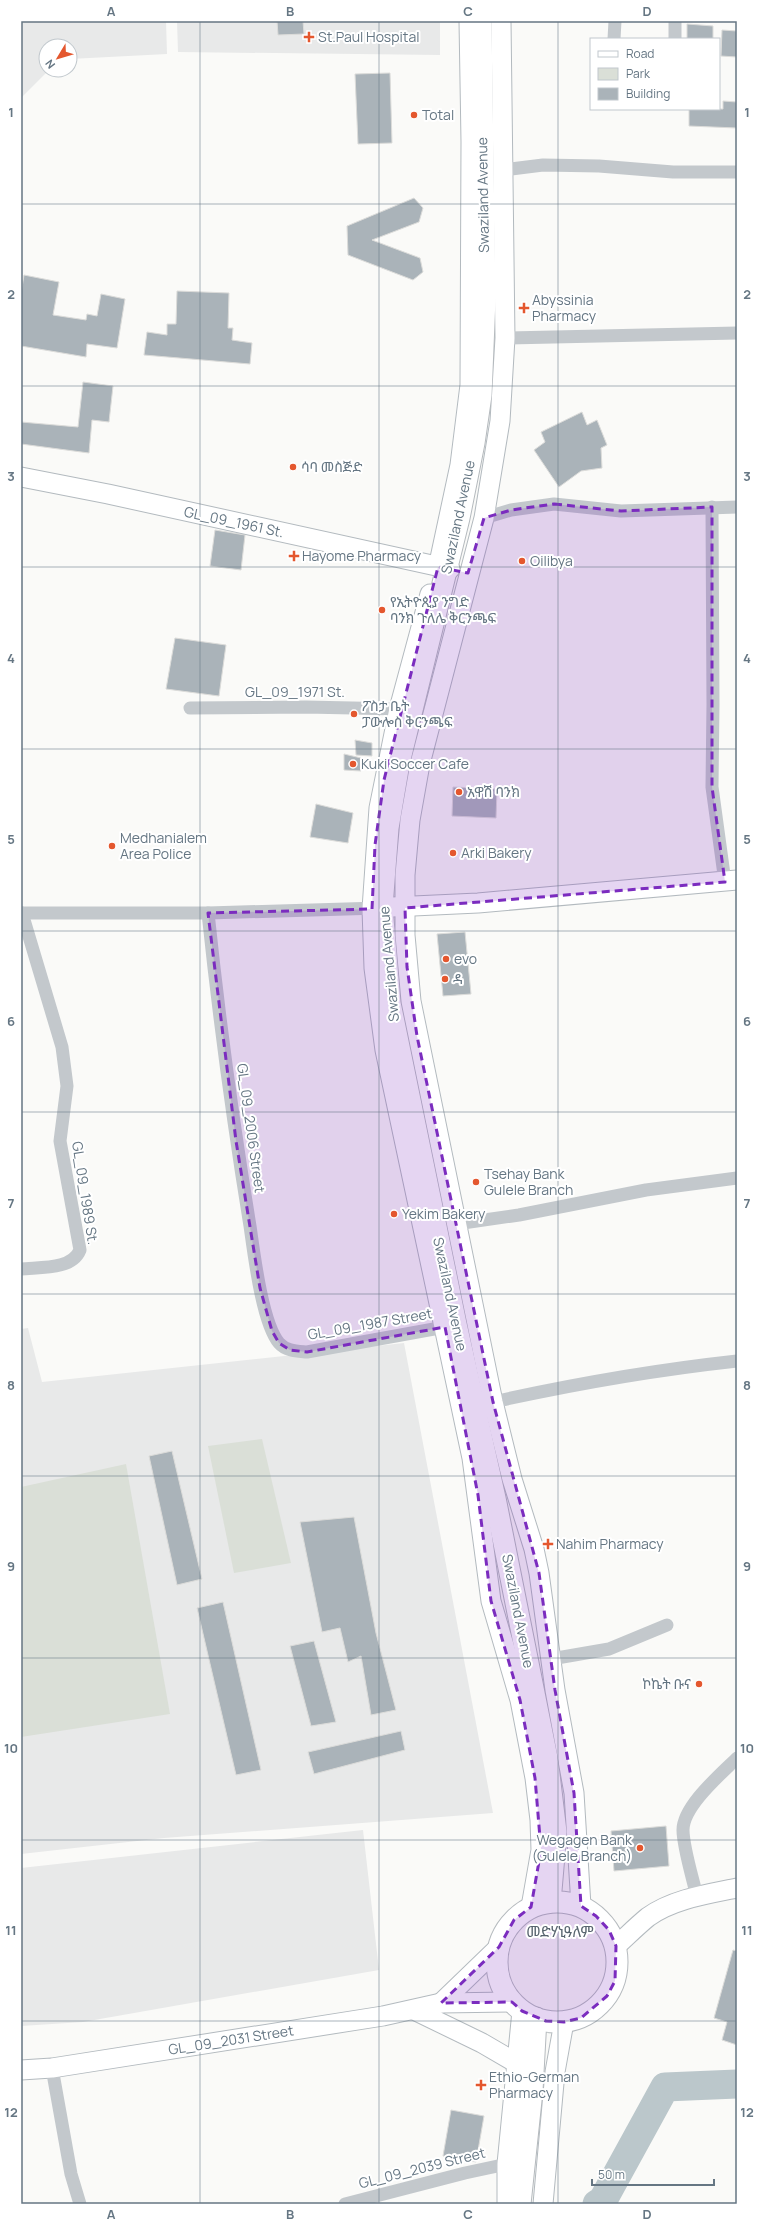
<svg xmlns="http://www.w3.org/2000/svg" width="758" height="2225" font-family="Manrope,'Noto Sans Ethiopic',sans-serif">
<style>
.built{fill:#e8e9e9}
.green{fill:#dadfd7}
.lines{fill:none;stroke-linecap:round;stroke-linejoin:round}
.river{stroke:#bbc7cb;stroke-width:29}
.building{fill:#aab3b9;stroke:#dcdcda}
.secondary-casing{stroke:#b3babf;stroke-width:21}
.primary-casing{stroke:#b5babe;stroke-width:23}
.street{stroke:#c3c8cc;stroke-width:13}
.secondary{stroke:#fff;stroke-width:19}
.primary{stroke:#fff;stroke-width:21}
.marked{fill:#7b2cbf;fill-opacity:0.2;stroke:#7b2cbf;stroke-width:3;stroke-dasharray:8 5;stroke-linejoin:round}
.grid{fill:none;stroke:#657683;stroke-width:1;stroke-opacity:0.55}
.poi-dot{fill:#e4572e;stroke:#fff;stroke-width:1.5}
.labels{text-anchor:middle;stroke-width:4;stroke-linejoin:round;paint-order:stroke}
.poi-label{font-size:14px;fill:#657683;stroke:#fff;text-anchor:start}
.street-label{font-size:14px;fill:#657683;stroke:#fff}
.neighbourhood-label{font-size:15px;fill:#57646e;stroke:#fff}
.neatline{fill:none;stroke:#657683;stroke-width:1.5}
.grid-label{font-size:13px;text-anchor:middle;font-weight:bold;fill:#657683}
</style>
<rect width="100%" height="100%" fill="#fafaf8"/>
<g class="built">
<polygon points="21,21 166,21 167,54 70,59 70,46 46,46 46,70 49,70 21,98"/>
<polygon points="177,21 440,21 440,55 178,52"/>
<polygon points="28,1328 42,1382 404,1343 493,1813 164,1838 21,1854 21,1329"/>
<polygon points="363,1830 379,1970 83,2022 21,2026 21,1868"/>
</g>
<g class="green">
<polygon points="262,1439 291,1563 234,1573 208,1446"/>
<polygon points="126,1464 170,1714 21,1737 21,1487"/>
</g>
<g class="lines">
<polyline class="river" points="597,2204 603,2200 665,2087 737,2084"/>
</g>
<g class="building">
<polygon points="277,21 303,21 304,34 278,35"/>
<polygon points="687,24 713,26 713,39 687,39"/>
<polygon points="722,30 737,31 737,57 721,56"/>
<polygon points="390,73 392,143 358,144 355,74"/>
<polygon points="723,101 737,102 737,128 689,126 689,109 723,109"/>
<polygon points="414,198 423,208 419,222 372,240 420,258 423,272 413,280 348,255 347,226"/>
<polygon points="24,275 59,282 53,315 86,320 87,314 97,316 101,294 125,299 117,348 87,344 86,357 21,346 21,294"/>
<polygon points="177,291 229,293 228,328 233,328 232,340 252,343 250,364 144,355 147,332 167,335 167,324 176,324"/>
<polygon points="83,382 113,386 109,422 92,420 89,453 21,444 21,422 78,427"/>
<polygon points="582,412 587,425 597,420 607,445 601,448 602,468 581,471 559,487 534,450 545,442 541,432"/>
<polygon points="215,530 245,535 241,570 210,566"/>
<polygon points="175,638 226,645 219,696 166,689"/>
<polygon points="355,740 372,743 372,756 356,755"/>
<polygon points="344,754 361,758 361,771 344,770"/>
<polygon points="453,787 497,789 496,818 452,816"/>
<polygon points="316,804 353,813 348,843 310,837"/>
<polygon points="465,932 471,994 443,996 437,934"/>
<polygon points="172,1451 202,1579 177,1585 149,1456"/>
<polygon points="354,1517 376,1633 396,1710 371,1715 361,1656 348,1662 340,1628 322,1632 300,1522"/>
<polygon points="223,1602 261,1770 236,1775 197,1608"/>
<polygon points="314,1641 336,1722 311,1726 290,1646"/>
<polygon points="401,1731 405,1750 314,1774 308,1752"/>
<polygon points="666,1826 669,1866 614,1871 611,1831"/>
<polygon points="733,1950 737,1951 737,2045 722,2040 727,2022 714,2018"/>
<polygon points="451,2110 484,2116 476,2162 443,2156"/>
</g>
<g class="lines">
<g class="secondary-casing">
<g id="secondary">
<polyline points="501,21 505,338 500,421 484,518 420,764 410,820 405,875 405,935 411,1001 493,1402 512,1479 534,1549 539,1573 555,1690 574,1793 581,1906"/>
<polyline points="21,477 108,494 450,569"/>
<polyline points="439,563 460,465 470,385 471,142 469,21"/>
<polyline points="430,594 399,709 379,808 372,909 374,968 385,1050 472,1458 491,1601 520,1700 535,1778 540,1820 541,1850 531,1907"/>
<polyline points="392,907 478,903 737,880"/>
<path d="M 616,1946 C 626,1937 637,1926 648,1917 C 673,1899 708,1894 737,1888"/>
<polyline points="441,2003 499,1947"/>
<polyline points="414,2010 482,2043 518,2064"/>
<polyline points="21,2070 52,2068 383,2016 441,2003 512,2002"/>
<polyline points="507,2204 507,2164 522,2011"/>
<polyline points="543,2204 555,2072 564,2022"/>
</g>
</g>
<g class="primary-casing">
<g id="primary">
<polyline points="481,21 485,298 481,395 474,443 459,518 399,763 388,828 382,907 390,1003 456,1324 495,1498 547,1758 556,1832 550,1902"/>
<circle cx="557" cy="1962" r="60"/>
<polyline points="520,2204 532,2091 536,2018"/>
</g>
</g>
<g class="street">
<polyline points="675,21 675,39"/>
<polyline points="614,39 615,21"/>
<polyline points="503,170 543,165 599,166 673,172 737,172"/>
<polyline points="505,338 737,333"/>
<polyline points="712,507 713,704 712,787 725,882"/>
<polyline points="484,518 511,510 554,504 621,511 737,507"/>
<polyline points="190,708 306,707 399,709"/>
<polyline points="21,913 208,913 379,908"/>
<path d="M 208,913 C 219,1018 233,1122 250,1226 C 254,1253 262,1323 279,1343 C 286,1351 297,1351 307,1352 L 445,1327"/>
<polyline points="456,1224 519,1215 646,1190 737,1178"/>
<path d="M 21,1269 C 40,1267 72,1270 80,1250 L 60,1141 L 67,1086 L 62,1047 L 22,913"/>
<path d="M 493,1402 C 574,1384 655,1370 737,1361"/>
<polyline points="551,1659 609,1649 667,1625"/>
<path d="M 697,1897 C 693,1879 683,1847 683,1830 C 683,1806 721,1774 737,1758"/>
<polyline points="52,2068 71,2174 80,2204"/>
<polyline points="345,2204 465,2173 507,2164"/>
</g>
<use href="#secondary" class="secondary"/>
<use href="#primary" class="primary"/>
</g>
<path class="marked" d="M 554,504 L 621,511 L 712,507 L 712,787 L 725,882 L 405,908 L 407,967 L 417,1036 L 493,1402 L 539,1573 L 555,1690 L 574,1793 L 581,1906 L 596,1916 L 609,1930 L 616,1946 L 615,1981 L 607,1996 L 581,2018 L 564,2022 L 546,2021 L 522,2011 L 512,2002 L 441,2003 L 499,1947 L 514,1920 L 531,1907 L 541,1850 L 535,1778 L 520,1700 L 491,1601 L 478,1495 L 445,1327 L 307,1352 L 290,1350 L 279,1343 L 272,1331 L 260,1288 L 236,1141 L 208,913 L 372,909 L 375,845 L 384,780 L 438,567 L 468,573 L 484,518 L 511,510 Z"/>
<path class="grid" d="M 200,21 L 200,2204M 379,21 L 379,2204M 558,21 L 558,2204M 21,204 L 737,204M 21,386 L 737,386M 21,567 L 737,567M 21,749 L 737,749M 21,931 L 737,931M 21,1112 L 737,1112M 21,1294 L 737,1294M 21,1476 L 737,1476M 21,1658 L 737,1658M 21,1840 L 737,1840M 21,2021 L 737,2021"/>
<g class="poi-dot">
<path d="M307 31h4v4h4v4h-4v4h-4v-4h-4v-4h4z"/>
<circle cx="414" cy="115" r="4"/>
<path d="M522 302h4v4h4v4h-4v4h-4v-4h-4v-4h4z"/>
<circle cx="293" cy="467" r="4"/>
<path d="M292 550h4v4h4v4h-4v4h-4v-4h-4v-4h4z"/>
<circle cx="522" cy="561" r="4"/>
<circle cx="382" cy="610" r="4"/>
<circle cx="354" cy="714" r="4"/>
<circle cx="353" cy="764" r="4"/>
<circle cx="459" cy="792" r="4"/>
<circle cx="112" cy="846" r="4"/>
<circle cx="453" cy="853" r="4"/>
<circle cx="446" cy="959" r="4"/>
<circle cx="445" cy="979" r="4"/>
<circle cx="476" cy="1182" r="4"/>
<circle cx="394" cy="1214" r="4"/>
<path d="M546 1538h4v4h4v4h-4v4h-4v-4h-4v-4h4z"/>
<circle cx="699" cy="1684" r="4"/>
<circle cx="640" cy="1848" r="4"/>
<path d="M479 2079h4v4h4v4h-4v4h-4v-4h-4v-4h4z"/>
</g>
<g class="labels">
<g class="poi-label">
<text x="318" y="42">St.Paul Hospital</text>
<text x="422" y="120">Total</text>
<text x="532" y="305">Abyssinia<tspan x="532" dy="16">Pharmacy</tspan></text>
<text x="301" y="472">ሳባ መስጅድ</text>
<text x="302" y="561">Hayome Pharmacy</text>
<text x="530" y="566">Oilibya</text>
<text x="390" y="607">የኢትዮጲያ ንግድ<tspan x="390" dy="16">ባንክ ጉለሌ ቅርንጫፍ</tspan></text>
<text x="362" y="711">ፖስታ ቤት<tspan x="362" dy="16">ፓውሎስ ቅርንጫፍ</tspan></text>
<text x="361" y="769">Kuki Soccer Cafe</text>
<text x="467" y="797">አዋሽ ባንክ</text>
<text x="120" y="843">Medhanialem<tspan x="120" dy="16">Area Police</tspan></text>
<text x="461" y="858">Arki Bakery</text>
<text x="454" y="964">evo</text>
<text x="453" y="984">ዳ</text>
<text x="484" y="1179">Tsehay Bank<tspan x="484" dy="16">Gulele Branch</tspan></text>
<text x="402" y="1219">Yekim Bakery</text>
<text x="556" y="1549">Nahim Pharmacy</text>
<text x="691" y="1689" text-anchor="end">ኮኬት ቡና</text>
<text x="632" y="1845" text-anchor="end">Wegagen Bank<tspan x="632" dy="16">(Gulele Branch)</tspan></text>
<text x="489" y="2082">Ethio-German<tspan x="489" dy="16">Pharmacy</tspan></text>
</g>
<g class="street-label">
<text transform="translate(483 195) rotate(-91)" y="5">Swaziland Avenue</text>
<text transform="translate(458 517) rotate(-78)" y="5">Swaziland Avenue</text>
<text transform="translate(234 522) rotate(12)" y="5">GL_09_1961 St.</text>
<text x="295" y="697">GL_09_1971 St.</text>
<text transform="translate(389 964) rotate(-95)" y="5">Swaziland Avenue</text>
<text transform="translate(251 1128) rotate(82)" y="5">GL_09_2006 Street</text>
<text transform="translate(85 1193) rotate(81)" y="5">GL_09_1989 St.</text>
<text transform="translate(450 1294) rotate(78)" y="5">Swaziland Avenue</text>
<text transform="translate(370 1324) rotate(-10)" y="5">GL_09_1987 Street</text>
<text transform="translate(518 1611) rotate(79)" y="5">Swaziland Avenue</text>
<text transform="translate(231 2040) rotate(-9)" y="5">GL_09_2031 Street</text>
<text transform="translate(422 2168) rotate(-14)" y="5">GL_09_2039 Street</text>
</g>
<g class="neighbourhood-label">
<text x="560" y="1937">መድሃኒዓለም</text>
</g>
</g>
<rect width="758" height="2225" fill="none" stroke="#ffffff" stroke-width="44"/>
<rect x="590" y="38" width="130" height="72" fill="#ffffff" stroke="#c1c8cd"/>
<rect x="598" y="51" width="20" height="6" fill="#ffffff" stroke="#c1c8cd"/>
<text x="626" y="58" font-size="12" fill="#657683">Road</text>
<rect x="598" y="68" width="20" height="12" fill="#dadfd7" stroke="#c1c8cd"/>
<text x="626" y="78" font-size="12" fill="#657683">Park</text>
<rect x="598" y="88" width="20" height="12" fill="#aab3b9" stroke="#c1c8cd"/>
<text x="626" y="98" font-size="12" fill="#657683">Building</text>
<g transform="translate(58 58) rotate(232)"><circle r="19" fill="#ffffff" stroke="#c1c8cd"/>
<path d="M0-3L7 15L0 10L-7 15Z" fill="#e4572e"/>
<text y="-6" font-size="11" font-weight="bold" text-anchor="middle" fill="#657683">N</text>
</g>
<path d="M592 2179v6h122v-6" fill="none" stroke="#657683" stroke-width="2"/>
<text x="598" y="2179" font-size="12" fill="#657683" stroke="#ffffff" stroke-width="3" paint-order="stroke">50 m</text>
<rect x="22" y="22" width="714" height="2181" class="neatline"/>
<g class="grid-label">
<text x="111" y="16">A</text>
<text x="290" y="16">B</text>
<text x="468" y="16">C</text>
<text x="647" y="16">D</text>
<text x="11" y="117">1</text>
<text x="747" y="117">1</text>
<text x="11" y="299">2</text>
<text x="747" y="299">2</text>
<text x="11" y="481">3</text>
<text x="747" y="481">3</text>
<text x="11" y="663">4</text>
<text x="747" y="663">4</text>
<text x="11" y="844">5</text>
<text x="747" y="844">5</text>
<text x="11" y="1026">6</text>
<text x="747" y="1026">6</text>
<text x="11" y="1208">7</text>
<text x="747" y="1208">7</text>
<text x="11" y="1390">8</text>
<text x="747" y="1390">8</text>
<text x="11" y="1571">9</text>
<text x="747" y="1571">9</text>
<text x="11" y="1753">10</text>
<text x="747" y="1753">10</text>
<text x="11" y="1935">11</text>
<text x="747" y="1935">11</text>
<text x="11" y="2117">12</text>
<text x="747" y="2117">12</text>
<text x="111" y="2219">A</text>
<text x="290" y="2219">B</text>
<text x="468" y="2219">C</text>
<text x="647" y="2219">D</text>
</g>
</svg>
